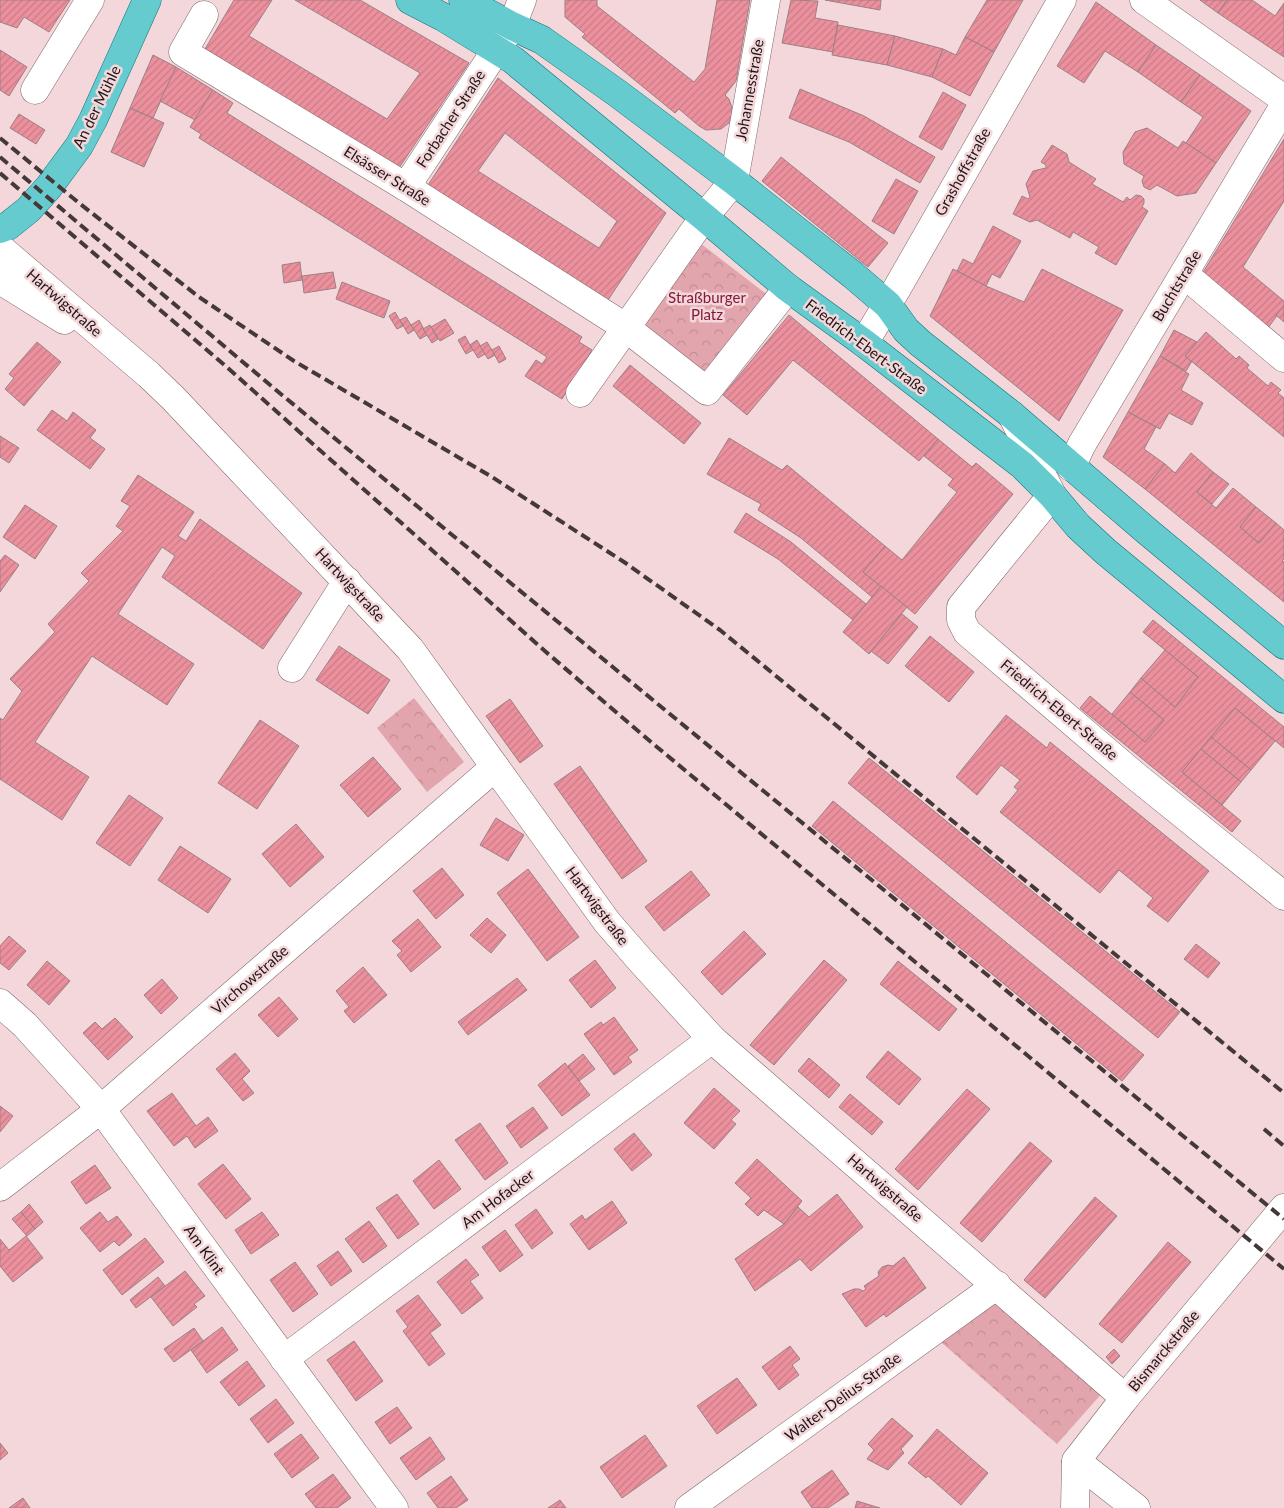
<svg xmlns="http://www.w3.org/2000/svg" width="1284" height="1508" font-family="Lato,sans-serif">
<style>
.park{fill:url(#park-crowns)}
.building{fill:url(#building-hatch);stroke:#9b8184;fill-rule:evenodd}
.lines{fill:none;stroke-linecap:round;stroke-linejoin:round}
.minor-casing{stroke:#80676a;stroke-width:29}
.major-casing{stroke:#0b7579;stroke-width:29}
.minor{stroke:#fff;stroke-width:28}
.major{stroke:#66cbcf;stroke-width:28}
.rail{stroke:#453839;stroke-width:4;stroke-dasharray:10 5;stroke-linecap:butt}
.labels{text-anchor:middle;stroke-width:5;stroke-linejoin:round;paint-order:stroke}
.street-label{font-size:15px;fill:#1f1516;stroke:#f3d7da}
.park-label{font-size:15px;fill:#851937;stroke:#f3d7da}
</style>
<defs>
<pattern id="park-crowns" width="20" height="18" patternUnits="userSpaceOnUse" patternTransform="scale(1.25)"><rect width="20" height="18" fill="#e3a5ad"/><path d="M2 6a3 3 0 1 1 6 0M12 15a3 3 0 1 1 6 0" fill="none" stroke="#c28d94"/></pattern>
<pattern id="building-hatch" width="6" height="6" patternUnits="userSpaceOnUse" patternTransform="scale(1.25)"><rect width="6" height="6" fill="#ec909e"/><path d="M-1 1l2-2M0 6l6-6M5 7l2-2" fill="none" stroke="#ca7b87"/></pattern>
</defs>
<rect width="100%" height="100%" fill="#f3d7da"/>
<g class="park">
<polygon points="700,243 769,296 703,378 642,329"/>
<polygon points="414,698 464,762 427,792 377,728"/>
<polygon points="994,1301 1104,1391 1057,1444 941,1342"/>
</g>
<g class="building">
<polygon points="0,0 70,0 49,32 24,17 17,28 0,22"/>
<polygon points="234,0 272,0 249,36 387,119 420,73 295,0 360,0 469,63 399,168 205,49"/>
<polygon points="565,0 597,0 597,6 694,82 705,69 717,0 750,0 736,81 725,95 729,99 732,108 732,115 729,123 721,129 706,130 699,126 679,109 675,113 582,37 585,34 565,17"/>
<polygon points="791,0 818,1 815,18 838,22 833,52 782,43"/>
<polygon points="825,0 881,0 880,10"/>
<polygon points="987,0 1023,0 994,52 965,37"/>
<polygon points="1200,0 1227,0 1218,13"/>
<polygon points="1227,0 1252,0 1275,16 1284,3 1284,57 1218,13"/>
<polygon points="1096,2 1156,45 1138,72 1105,51 1084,83 1057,66"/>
<polygon points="838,25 895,36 887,65 832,55"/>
<polygon points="895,36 943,49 932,77 887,65"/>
<polygon points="965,37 994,52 970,96 932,77 943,49 956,55"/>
<polygon points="1156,45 1200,75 1181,102 1138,72"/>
<polygon points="0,50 27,67 9,96 0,90"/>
<polygon points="153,55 176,67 153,118 130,108"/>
<polygon points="176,67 213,90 195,120 160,101"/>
<polygon points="1200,75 1251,111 1216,163 1186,143 1203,117 1181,102"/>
<path d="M 498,78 L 666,213 L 608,300 L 428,185 ZM 505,133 L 617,221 L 599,248 L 478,171 Z"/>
<polygon points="800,89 864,116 935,157 920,183 849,142 789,118"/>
<polygon points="213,90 233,103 227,113 582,337 579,342 592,350 562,399 525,376 536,360 542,364 547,357 199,138 201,134 190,127"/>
<polygon points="943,92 966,105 942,150 919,137"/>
<polygon points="130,108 164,123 144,167 111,152"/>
<polygon points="19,114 45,130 36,144 10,128"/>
<polygon points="1147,128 1178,148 1183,141 1216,163 1196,193 1177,196 1157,185 1150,190 1144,187 1142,181 1144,176 1124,164 1123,152 1135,132"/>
<polygon points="1284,139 1284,201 1243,267 1284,301 1284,306 1268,328 1202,274"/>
<polygon points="1052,145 1067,154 1069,162 1096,179 1092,184 1123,202 1127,197 1130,200 1136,195 1141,196 1144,199 1144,203 1142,207 1148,211 1116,265 1095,253 1099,247 1073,232 1070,238 1037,220 1030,222 1013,214 1022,196 1028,199 1030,197 1026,184 1033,171 1046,168 1046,165 1041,162"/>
<polygon points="781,157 888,243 868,267 762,181"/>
<polygon points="896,179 918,191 894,234 872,221"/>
<polygon points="993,226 1021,241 1000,278 992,274 986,286 957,271 963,259 973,264"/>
<polygon points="300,262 302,280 284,283 282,265"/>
<polygon points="953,269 986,286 1024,302 1042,269 1123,310 1059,421 930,316"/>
<polygon points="333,272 336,288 304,293 302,276"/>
<polygon points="342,282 390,301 384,318 336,299"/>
<polygon points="1284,306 1284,322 1276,315"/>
<polygon points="395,312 403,326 397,329 389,316"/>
<polygon points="789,315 938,439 919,461 793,360 747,415 723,395"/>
<polygon points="406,317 414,330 408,334 400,320"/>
<polygon points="445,319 454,333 440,341 431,327"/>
<polygon points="419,320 427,335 420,339 411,325"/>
<polygon points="430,325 438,339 432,343 423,329"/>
<polygon points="1174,330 1197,342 1185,356 1192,361 1186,371 1160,356"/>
<polygon points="1206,332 1236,359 1239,356 1249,365 1247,368 1268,386 1271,382 1281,390 1278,393 1284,398 1284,437 1185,356"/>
<polygon points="465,336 473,350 466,354 458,340"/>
<polygon points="477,340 485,354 478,358 470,345"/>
<polygon points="37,342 61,362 24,406 5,389 14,378 9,374"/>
<polygon points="487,342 495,355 488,359 480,346"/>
<polygon points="499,346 506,359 499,363 492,350"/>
<polygon points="1160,356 1189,374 1181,390 1203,403 1192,425 1169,413 1160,429 1128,412"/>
<polygon points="630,365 701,423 684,444 613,386"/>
<polygon points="52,410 67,421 73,412 96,430 90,438 105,449 90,469 37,430"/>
<polygon points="1128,412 1156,427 1144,449 1165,464 1145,489 1103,457"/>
<polygon points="0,436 19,448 9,463 0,457"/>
<polygon points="729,438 782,470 787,465 885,546 863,572 881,586 872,597 801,538 758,510 761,504 707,474"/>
<polygon points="938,439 972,467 976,463 1013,494 915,614 863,572 885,546 902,560 957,492 948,485 953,479 924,456"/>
<polygon points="1191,453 1213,472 1197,492 1216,508 1233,488 1256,507 1240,527 1259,543 1276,523 1284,530 1284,559 1282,560 1284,562 1284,602 1145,489 1165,464 1175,473"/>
<polygon points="1213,472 1229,484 1212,504 1197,492"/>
<polygon points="138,475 194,512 178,536 186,541 200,519 302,593 263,649 162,577 175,556 162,547 118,614 194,664 167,705 92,656 35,742 89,777 62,820 0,779 0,718 3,720 22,691 10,679 55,632 48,624 89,581 81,573 123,531 116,526 130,506 121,501"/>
<polygon points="25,505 57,526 35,559 3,537"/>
<polygon points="1256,507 1276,523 1259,543 1240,527"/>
<polygon points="746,513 791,542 866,604 853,620 778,559 734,532"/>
<polygon points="5,555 19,565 0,592 0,561"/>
<polygon points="881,586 907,607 869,654 843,632"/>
<polygon points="902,614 918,627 888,664 871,651"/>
<polygon points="1153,620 1284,727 1284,748 1235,708 1182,772 1241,821 1232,832 1080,708 1090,696 1145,742 1164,720 1130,692 1141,678 1175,707 1198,677 1143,632"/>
<polygon points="930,636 974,672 949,702 905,666"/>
<polygon points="339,646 390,680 368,714 316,680"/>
<polygon points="1165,650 1198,677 1175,707 1141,678"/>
<polygon points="1130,692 1164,720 1145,742 1112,714"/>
<polygon points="510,699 543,746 520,763 486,716"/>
<polygon points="1235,708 1275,741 1251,770 1211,737"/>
<polygon points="1006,715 1047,748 1050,742 1209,871 1168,922 1147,906 1153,898 1119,870 1100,893 1000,812 1018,790 1014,787 1020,780 1001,765 977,795 956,777"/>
<polygon points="260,720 299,746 257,809 218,783"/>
<polygon points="1211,737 1251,770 1241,782 1201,749"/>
<polygon points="1201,749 1241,782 1222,805 1182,772"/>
<polygon points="373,757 401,789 368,817 340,785"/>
<polygon points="869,758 1180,1012 1158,1038 848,783"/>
<polygon points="580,766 647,861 622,879 554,784"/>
<polygon points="129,795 163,818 130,866 96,843"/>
<polygon points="833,801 1144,1055 1122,1081 812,826"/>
<polygon points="496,818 524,835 508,861 480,845"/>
<polygon points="296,824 324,857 290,887 262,854"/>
<polygon points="180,846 231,879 208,913 158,880"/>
<polygon points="442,868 464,895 436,919 413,891"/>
<polygon points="528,869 579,937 547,961 497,893"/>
<polygon points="691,871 710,895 664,931 645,907"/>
<polygon points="487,918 506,935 491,953 470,935"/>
<polygon points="418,919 441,947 411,972 397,955 402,951 392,941"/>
<polygon points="744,931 766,954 722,995 701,972"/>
<polygon points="9,936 26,951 9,970 0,963 0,946"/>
<polygon points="1196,944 1220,963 1208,978 1184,959"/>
<polygon points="595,960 616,988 591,1008 569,980"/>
<polygon points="824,960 847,980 774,1065 750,1045"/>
<polygon points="47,961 70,981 49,1005 27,985"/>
<polygon points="898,961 957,1009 939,1031 880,984"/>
<polygon points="363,967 387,995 354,1023 344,1011 349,1007 336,991"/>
<polygon points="517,978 527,990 468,1035 458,1022"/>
<polygon points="162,979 178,998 161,1014 144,995"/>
<polygon points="279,997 298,1019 278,1037 258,1015"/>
<polygon points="614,1017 638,1050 628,1057 632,1062 614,1075 584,1034 601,1022 603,1025"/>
<polygon points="115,1018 133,1037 108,1060 83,1033 95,1022 102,1029"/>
<polygon points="888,1051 921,1079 899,1105 866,1077"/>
<polygon points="235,1053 250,1071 242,1079 254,1093 243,1101 216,1069"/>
<polygon points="583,1054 595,1069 579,1081 568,1066"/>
<polygon points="809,1058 840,1085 829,1098 798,1071"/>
<polygon points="565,1063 590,1095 562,1116 538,1085"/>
<polygon points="714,1088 740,1111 731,1120 736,1124 714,1149 684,1123"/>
<polygon points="967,1089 990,1109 918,1190 895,1169"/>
<polygon points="172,1093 196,1126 208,1117 218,1131 195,1148 187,1136 174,1146 147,1111"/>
<polygon points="850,1094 883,1122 872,1135 839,1107"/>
<polygon points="0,1106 13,1116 0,1132"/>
<polygon points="533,1107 548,1128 521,1148 506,1126"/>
<polygon points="480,1123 508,1163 485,1180 455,1140"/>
<polygon points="634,1133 652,1155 632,1171 614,1149"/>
<polygon points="1030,1142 1052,1161 982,1242 960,1223"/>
<polygon points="757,1159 802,1201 784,1224 764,1210 758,1216 745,1204 751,1198 735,1183"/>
<polygon points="439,1160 461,1189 434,1209 413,1181"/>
<polygon points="223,1164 251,1199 226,1219 198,1184"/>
<polygon points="95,1165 111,1188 86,1204 71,1182"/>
<polygon points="397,1194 419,1224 398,1239 376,1208"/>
<polygon points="837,1194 863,1227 811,1271 800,1259 755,1291 735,1259 784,1224 798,1207 809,1217"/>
<polygon points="1095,1197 1117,1216 1045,1298 1024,1280"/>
<polygon points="612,1201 627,1223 589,1250 570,1224 582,1215 585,1220"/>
<polygon points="29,1204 43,1222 35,1229 21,1212"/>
<polygon points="536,1209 553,1233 532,1249 515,1225"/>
<polygon points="21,1212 35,1229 27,1236 12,1219"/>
<polygon points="100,1212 108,1222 117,1216 132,1235 119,1246 114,1241 100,1252 80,1228"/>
<polygon points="262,1212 279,1235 251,1254 235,1230"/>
<polygon points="369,1221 387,1246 363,1263 345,1239"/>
<polygon points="505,1230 523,1255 500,1272 482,1247"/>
<polygon points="26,1236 43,1258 13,1282 0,1266 0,1239 9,1250"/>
<polygon points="145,1238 164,1262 122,1295 103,1270"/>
<polygon points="1168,1242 1191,1262 1122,1343 1099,1324"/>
<polygon points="338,1251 352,1271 331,1286 317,1266"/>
<polygon points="904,1257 926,1288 886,1317 884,1314 866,1327 842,1294 854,1289 859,1289 863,1291 866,1289 864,1286 879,1276 878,1272 882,1267 888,1265 893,1266"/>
<polygon points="466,1259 479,1275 470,1281 483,1298 462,1314 437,1282"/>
<polygon points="295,1262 318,1294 293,1312 270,1280"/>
<polygon points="185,1271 205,1296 194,1304 197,1307 173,1326 151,1297"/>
<polygon points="158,1277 165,1286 136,1308 130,1300"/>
<polygon points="418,1295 441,1325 430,1333 445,1354 429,1366 403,1331 408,1327 396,1311"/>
<polygon points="222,1327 238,1350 207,1373 191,1350"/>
<polygon points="194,1328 203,1341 174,1362 164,1349"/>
<polygon points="354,1341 383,1381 356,1401 327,1360"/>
<polygon points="790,1346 800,1359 792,1365 799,1375 779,1390 762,1367"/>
<polygon points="1114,1349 1120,1356 1112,1364 1106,1357"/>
<polygon points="247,1361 265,1386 239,1406 220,1382"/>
<polygon points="737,1378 757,1405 717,1434 697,1406"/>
<polygon points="276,1399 294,1423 268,1443 250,1419"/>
<polygon points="397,1407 412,1428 390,1444 375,1422"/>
<polygon points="892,1418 913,1436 901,1449 904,1453 888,1470 867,1459 874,1450 868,1444"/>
<polygon points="937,1429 988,1473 961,1505 928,1476 926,1478 908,1463"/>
<polygon points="301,1434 319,1458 292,1478 274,1454"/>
<polygon points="645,1435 667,1466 622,1498 600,1467"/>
<polygon points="430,1437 445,1459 416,1480 400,1458"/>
<polygon points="0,1443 8,1453 0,1460"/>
<polygon points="832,1470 849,1494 828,1508 812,1508 801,1492"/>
<polygon points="333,1474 351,1498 337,1508 316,1508 305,1494"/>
<polygon points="451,1476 468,1500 456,1508 438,1508 427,1493"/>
<polygon points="23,1498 30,1508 9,1508"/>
<polygon points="560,1500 566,1508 548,1508"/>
<polygon points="857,1501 880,1508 855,1508"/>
</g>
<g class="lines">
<g class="minor-casing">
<g id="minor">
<polyline points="1144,0 1284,99"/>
<polyline points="204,15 183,52 406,187 625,327 707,391 788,288"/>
<polyline points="35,90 90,0"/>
<polyline points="406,187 512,26 522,0"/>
<polyline points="0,248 149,375 173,398 410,649 607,922 641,961 712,1039 1125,1398"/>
<polyline points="1184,274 1284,358"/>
<polyline points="0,280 64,320"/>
<polyline points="864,343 896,290 1062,0"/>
<polyline points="580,393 704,217 734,181 766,0"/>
<polyline points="1012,415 1052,495 961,607 961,620 967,632 1133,774 1284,896"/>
<polyline points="1071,467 1082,444 1284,106"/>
<polyline points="292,668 347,581"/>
<polyline points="0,1003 25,1025 101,1109 394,1508"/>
<polyline points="0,1187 101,1109 495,767"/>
<polyline points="284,1359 712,1039"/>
<polyline points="1076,1461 1136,1508"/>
<polyline points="689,1508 997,1285"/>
<polyline points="1075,1508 1076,1461 1125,1398 1284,1208"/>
</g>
</g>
<g class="major-casing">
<g id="major">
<polyline points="410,0 443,17 513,60 704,217 788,288 864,343 1022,465 1052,495 1078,526 1105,551 1284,699"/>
<polyline points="463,0 512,26 542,40 617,93 734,181 853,275 888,305 906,330 920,343 1012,415 1148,532 1284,645"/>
<polyline points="0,229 8,226 28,210 48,188 79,146 93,120 147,0"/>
</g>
</g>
<use href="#minor" class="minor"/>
<use href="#major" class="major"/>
<g class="rail">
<polyline points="0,138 79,203 199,297 294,361 492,477 624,562 720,630 1284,1093"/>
<polyline points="0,157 282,395 1284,1219"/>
<polyline points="0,173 229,369 546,652 651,742 1284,1269"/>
<polyline points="1264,1129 1284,1146"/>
</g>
</g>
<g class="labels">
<g class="street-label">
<text transform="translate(750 90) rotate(-80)" y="5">Johannesstraße</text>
<text transform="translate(97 107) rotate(-64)" y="5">An der Mühle</text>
<text transform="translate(451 119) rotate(-57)" y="5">Forbacher Straße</text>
<text transform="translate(963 172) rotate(-61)" y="5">Grashoffstraße</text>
<text transform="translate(387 176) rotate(32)" y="5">Elsässer Straße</text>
<text transform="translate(1177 286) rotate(-59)" y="5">Buchtstraße</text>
<text transform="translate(64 303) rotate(41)" y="5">Hartwigstraße</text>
<text transform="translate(866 347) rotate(37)" y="5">Friedrich-Ebert-Straße</text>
<text transform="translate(350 585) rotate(47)" y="5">Hartwigstraße</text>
<text transform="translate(1059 710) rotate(40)" y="5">Friedrich-Ebert-Straße</text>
<text transform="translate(597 906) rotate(53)" y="5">Hartwigstraße</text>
<text transform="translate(250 980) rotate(-41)" y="5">Virchowstraße</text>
<text transform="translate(885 1188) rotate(41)" y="5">Hartwigstraße</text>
<text transform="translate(498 1199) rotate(-37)" y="5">Am Hofacker</text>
<text transform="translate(204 1250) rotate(54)" y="5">Am Klint</text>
<text transform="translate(1164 1351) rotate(-50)" y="5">Bismarckstraße</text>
<text transform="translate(843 1397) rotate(-36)" y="5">Walter-Delius-Straße</text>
</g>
<g class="park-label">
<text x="707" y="303">Straßburger<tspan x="707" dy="17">Platz</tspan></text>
</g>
</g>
</svg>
